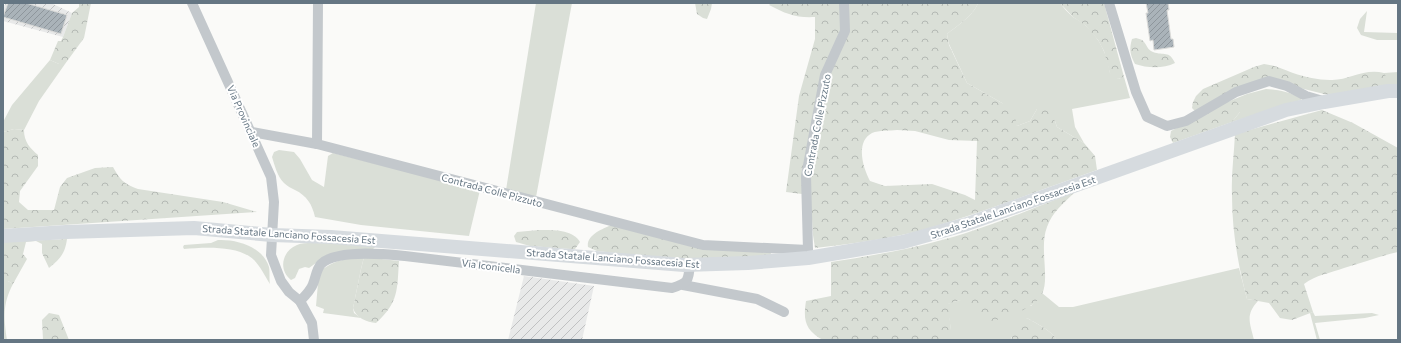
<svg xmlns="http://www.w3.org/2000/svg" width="1401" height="343" font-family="Commissioner,sans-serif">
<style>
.industrial{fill:url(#industrial-furrows)}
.grass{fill:#dadfd7}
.forest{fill:url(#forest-crowns);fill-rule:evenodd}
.building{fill:url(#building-hatch);stroke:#dcdcda}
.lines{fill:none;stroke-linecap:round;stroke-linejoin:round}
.minor{stroke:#c3c8cc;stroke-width:10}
.secondary{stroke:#d6dbdf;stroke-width:14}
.labels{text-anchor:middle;stroke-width:4;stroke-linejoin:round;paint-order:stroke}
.street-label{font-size:10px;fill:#657683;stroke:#fff}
</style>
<defs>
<pattern id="industrial-furrows" width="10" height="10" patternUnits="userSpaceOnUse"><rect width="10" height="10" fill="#e8e9e9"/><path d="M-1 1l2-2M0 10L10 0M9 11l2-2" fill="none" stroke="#c0c1c2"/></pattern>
<pattern id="forest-crowns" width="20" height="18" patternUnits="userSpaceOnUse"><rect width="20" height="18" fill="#dadfd7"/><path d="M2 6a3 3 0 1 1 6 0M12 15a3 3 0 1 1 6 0" fill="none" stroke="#b4b9b4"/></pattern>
<pattern id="building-hatch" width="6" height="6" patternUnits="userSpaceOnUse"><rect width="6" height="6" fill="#aab3b9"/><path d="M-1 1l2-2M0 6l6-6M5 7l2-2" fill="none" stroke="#8e969c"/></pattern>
</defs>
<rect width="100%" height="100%" fill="#fafaf8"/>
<g class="industrial">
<polygon points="6,3 51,3 72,13 63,37 3,21 3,9"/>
<polygon points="524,276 594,286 582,340 508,340"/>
</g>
<g class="grass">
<polygon points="536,3 572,3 536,197 506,190"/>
<path d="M 978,3 L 1060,3 C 1064,8 1068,13 1073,17 C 1077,20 1083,22 1086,26 C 1100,39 1107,54 1110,73 L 1118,79 L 1124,77 L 1130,98 L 1072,109 L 1075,127 L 1084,143 L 1057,127 L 1055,121 L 1037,109 L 1030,121 L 1017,126 L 1002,103 L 967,83 L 949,44 L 947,34 C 957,26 974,15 978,3 Z"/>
<polygon points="1367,11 1364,32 1398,33 1398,40 1377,40 1361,35 1357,28 1360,19"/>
<polygon points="50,60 59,64 65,64 39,101 24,130 14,129 3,132 3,122 12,105"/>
<polygon points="1398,72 1398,87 1384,86 1384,73"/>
<path d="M 1266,89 C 1279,90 1289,92 1301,98 L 1301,100 L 1232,122 L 1240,112 L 1225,103 L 1247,94 Z"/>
<path d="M 279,150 L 294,152 L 300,159 L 312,180 L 324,187 L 328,156 L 333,153 L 480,190 L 469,236 L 361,225 L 315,217 C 312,204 307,196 295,190 C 291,188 287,186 284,183 C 277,176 275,166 272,157 L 274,152 Z"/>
<path d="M 218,240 C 237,239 263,247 269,267 C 270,272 269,279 270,284 C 265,276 260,266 254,260 C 239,245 204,247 184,249 L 183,247 L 184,245 L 211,243 Z"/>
<path d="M 312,243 L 378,244 L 373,249 L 327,255 L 309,268 L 305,267 L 299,269 L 295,278 L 291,280 C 278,270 282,251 297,245 C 301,243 307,243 312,243 Z"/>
<path d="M 364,257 L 361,269 L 353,308 L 354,313 L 361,318 L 323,313 L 324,309 L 316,306 L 319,272 C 337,258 344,260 364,257 Z"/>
<path d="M 1239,268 L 1247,299 L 1258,301 C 1245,315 1250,323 1254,340 L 1057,340 C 1051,330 1037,324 1027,318 L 1011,338 L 1011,340 L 951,340 L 951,330 L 947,304 L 960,300 L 1031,306 L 1042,293 L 1059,307 L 1073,307 Z"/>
<path d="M 3,281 L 8,281 L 13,284 C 2,305 4,318 7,340 L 3,340 Z"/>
<polygon points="1313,312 1315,316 1372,313 1379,315 1365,318 1315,323 1320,340 1317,340 1310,313"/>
</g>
<g class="forest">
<polygon points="79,3 91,3 84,38 65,64 59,64 50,60 58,41 61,41 63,37 72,13 79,7"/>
<polygon points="695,3 712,3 711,9 707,19 703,18 697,14"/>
<path d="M 771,3 L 978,3 C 974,15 957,26 947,34 L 949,45 L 967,83 L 1002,103 L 1014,111 L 1017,126 L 1030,121 L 1037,109 L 1045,107 L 1055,121 L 1057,127 L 1084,143 L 1095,156 L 1097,170 C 1037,191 977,215 915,232 C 882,240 849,244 815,248 L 813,235 L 812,219 L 802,194 L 786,192 L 799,96 L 815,39 L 815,17 C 796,18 786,14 769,5 ZM 897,130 L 915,131 L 949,140 L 977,141 L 975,200 L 965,195 L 932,184 L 885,186 L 870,181 C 863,168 855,142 872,133 C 879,130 890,131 897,130 Z"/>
<polygon points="1060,3 1104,3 1124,77 1118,79 1111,77 1104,51 1098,40 1085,25 1073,17"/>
<path d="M 1136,38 C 1138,39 1141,39 1142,40 C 1147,44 1147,50 1153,52 C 1164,56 1169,50 1175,63 C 1163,69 1147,68 1135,64 C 1130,55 1129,49 1132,39 Z"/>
<path d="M 1264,64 C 1277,66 1282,69 1293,73 C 1305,77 1318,80 1330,80 C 1349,81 1363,68 1384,73 L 1388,80 L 1384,86 L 1328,95 L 1300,88 L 1276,79 L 1195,111 L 1192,108 L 1193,102 L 1196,96 L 1203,89 L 1254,67 Z"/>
<polygon points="1235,101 1241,106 1240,112 1232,122 1173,143 1170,137 1171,131 1225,103"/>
<path d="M 1322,110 L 1353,123 L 1398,148 L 1398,252 C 1380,256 1362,263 1344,268 C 1331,273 1315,275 1304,284 L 1313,312 L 1292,320 L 1280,318 L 1269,303 L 1247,299 C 1238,265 1232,231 1232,196 C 1231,175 1234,155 1235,134 Z"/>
<path d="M 14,129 L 24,130 C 24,142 30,148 38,155 L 38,166 L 20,191 L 19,202 L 28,210 L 54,210 L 60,187 L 67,178 L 95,168 L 113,167 C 121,181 123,183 138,189 L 223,202 L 257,212 L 3,229 L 3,132 Z"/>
<path d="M 1075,192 C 1064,203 1052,212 1047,227 C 1039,247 1050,279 1042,294 C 1038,302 1029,307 1021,311 C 1007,317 999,321 983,322 L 960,300 L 948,304 L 951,330 L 951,340 L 823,340 C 805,330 803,320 806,301 L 831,296 L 831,262 C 877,255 922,247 966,233 C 1003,221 1039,206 1075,192 Z"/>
<path d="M 609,226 L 617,226 L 771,253 L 770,257 L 679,260 L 597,251 L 588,247 C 586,236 600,230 609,226 Z"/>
<path d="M 539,230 C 551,230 573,229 580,242 L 575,249 L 570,249 L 530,246 L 516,242 L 514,236 L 517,232 Z"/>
<path d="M 67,239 C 65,254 60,259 49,268 L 42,253 L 42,244 L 36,241 L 26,242 L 23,254 L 27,259 L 13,284 L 8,281 L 3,281 L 3,242 Z"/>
<path d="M 364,257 L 399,261 C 397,290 399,302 376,323 C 367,322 356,318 353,308 L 361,269 Z"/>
<polygon points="49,313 59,315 69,340 43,340 42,320"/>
<path d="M 1027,318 C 1037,324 1051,330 1057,340 L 1011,340 L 1016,323 Z"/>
</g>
<g class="building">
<polygon points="8,3 26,3 67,15 61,34 3,17"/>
<polygon points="1146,3 1168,3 1169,10 1167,10 1171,39 1173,39 1174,47 1154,50 1153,40 1150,41 1146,13 1148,13"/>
</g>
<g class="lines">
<g class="minor">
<polyline points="192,3 271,177 274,202 271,255 281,281 289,292 300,301 312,323 314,340"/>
<polyline points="1109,3 1136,92 1147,117 1167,126 1186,121 1236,92 1269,81 1287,86 1306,96 1323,101"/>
<polyline points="252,132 317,144 703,245 808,250 808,258"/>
<polyline points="317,144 318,3"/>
<polyline points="808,250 806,176 825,75 845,31 844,3"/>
<polyline points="683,285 757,299 784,312"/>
<path d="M 300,301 C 305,296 311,290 313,284 C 316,277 316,270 321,264 C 336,249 385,254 405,256 L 672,288 C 688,283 688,282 690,265"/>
</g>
<polyline class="secondary" points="3,236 66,232 194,228 272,235 331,237 684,265 748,263 808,258 903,242 967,224 1286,110 1324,102 1388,91 1398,91"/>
</g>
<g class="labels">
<g class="street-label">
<text transform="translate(244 116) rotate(66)" y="4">Via Provinciale</text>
<text transform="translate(817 125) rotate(-79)" y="4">Contrada Colle Pizzuto</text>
<text transform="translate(492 190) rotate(15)" y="4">Contrada Colle Pizzuto</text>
<text transform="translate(1013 207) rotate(-19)" y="4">Strada Statale Lanciano Fossacesia Est</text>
<text transform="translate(289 234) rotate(4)" y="4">Strada Statale Lanciano Fossacesia Est</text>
<text transform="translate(613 258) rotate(4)" y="4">Strada Statale Lanciano Fossacesia Est</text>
<text transform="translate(491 266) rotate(7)" y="4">Via Iconicella</text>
</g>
</g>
<rect width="1401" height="343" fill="none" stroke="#657683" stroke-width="8"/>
</svg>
